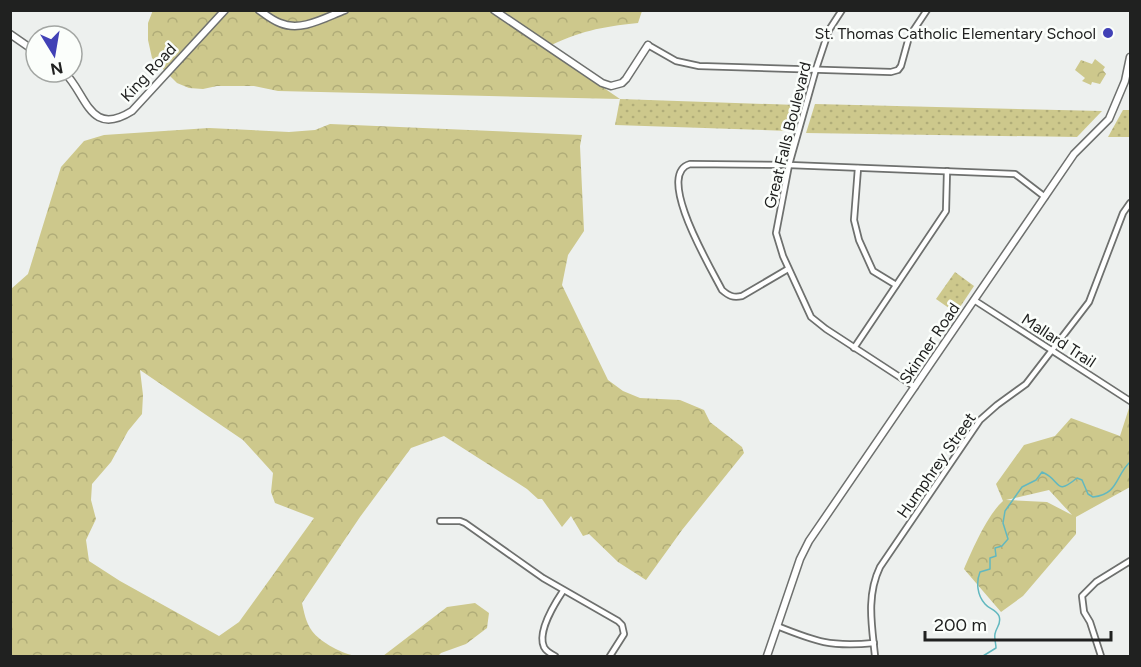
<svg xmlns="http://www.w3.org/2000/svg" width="1141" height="667" font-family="Figtree,sans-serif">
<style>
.grass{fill:url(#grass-dots)}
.forest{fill:url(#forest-crowns);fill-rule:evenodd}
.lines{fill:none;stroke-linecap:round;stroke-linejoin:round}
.stream{stroke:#62b8bf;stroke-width:1.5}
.minor-casing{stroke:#6e706e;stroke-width:8}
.tertiary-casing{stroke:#6e706e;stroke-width:9}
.minor{stroke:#fff;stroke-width:4.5}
.tertiary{stroke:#fff;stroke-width:6}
.poi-dot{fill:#4141b6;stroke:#fbfefb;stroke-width:2}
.labels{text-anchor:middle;stroke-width:5;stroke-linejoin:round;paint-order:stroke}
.poi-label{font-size:16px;fill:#202120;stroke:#fbfefb;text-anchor:end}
.street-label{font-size:16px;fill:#202120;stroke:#fbfefb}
</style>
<defs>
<pattern id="grass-dots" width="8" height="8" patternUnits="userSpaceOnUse" patternTransform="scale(1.5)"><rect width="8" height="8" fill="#cdc88c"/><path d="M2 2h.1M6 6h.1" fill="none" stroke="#b0ac78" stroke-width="1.8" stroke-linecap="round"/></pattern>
<pattern id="forest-crowns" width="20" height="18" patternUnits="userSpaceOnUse" patternTransform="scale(1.5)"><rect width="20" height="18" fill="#cdc88c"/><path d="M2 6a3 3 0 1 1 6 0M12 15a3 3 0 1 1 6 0" fill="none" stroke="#b0ac78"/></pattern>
</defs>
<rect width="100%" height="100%" fill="#edf0ee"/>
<g class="grass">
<polygon points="620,99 797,105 790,131 615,125"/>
<polygon points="815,104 1102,111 1077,137 806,133"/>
<polygon points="1123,110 1130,110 1130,137 1108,137"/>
<polygon points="955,272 974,286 956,313 936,299"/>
</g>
<g class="forest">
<path d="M 153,10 L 642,11 L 638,23 C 600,27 580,31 545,48 L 620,99 L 278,91 L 254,86 L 217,86 L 203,89 L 189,88 L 177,83 L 152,58 L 148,40 L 148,23 Z"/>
<polygon points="1095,59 1105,67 1103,70 1106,74 1100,84 1092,82 1091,85 1082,81 1085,78 1075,70 1081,60 1092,64"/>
<path d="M 330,124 L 582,135 L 580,146 L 584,231 L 568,255 L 562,285 L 608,380 L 623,391 L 640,398 L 680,400 L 704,410 L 710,422 L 742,447 L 744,453 L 682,530 L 646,580 L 618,562 L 589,534 L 583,536 L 571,516 L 562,527 L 542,499 L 538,499 L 527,489 L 444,436 L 411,448 L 360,517 L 302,603 C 304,612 306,623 312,631 C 320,642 344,655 357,656 L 11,656 L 11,289 L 28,274 L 61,167 L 84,141 L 104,135 L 209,128 L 289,132 L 315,130 ZM 140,370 L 243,440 L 273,473 L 271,492 L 275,503 L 314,518 L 239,622 L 219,636 L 120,581 L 89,561 L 86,540 L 96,519 L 91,500 L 92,484 L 111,462 L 128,431 L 142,414 L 143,395 Z"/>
<path d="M 1130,405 L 1130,487 L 1076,517 L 1076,534 L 1023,596 L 1001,612 L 964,569 C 972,550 988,514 1003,501 L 996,484 L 1024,445 L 1055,436 L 1071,418 L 1120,436 ZM 1049,490 L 1072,515 L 1047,502 L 1006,500 Z"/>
<polygon points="475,603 489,613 487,628 466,644 441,653 438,656 383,656 447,607"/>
</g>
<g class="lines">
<path class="stream" d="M 983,656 L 996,648 C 996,644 994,638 995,634 C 996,627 1002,624 999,616 C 996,609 989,609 985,604 C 977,595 976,582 980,572 L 990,569 L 990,558 L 996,556 L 995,548 L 1002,546 L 1008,539 L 1003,523 L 1005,511 L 1022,487 L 1036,480 L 1042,472 C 1062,480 1054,497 1077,478 L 1082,480 L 1088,494 L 1093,497 C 1119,494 1115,476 1130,462"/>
<g class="minor-casing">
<g id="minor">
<polyline points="842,10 829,30 816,69 789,165 776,233 783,256 811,317 826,329 915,387"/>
<polyline points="648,45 676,61 699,66 891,72 898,70 901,66 909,37 927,10"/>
<polyline points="858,168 854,220 859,240 873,271 896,285"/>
<path d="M 788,269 L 742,296 C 733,298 729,296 722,290 C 712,270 654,174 690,164 L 789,165 L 1015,174 L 1045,197"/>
<polyline points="974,300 1130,401"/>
<polyline points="854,348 946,211 947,171"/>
<polyline points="440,521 460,521 465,523 543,578 618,621 622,625 624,634 610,656"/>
<path d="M 777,626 C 817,642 830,647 874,643"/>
<path d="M 555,656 C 551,654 546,651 544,647 C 537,632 555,603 563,591"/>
<path d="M 875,656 C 872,626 866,596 880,567 L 980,420 L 997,405 L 1026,384 L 1089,302 L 1123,213 L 1130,203"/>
<polyline points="1101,656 1090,622 1084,612 1082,596 1096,582 1130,561"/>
</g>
</g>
<g class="tertiary-casing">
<g id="tertiary">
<path d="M 259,10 C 266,15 272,20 280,23 C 301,32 324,18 345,10"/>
<polyline points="494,10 602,83 611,86 622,83 626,79 648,45"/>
<polyline points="10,34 36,52"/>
<path d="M 64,72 C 87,94 89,138 132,111 L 225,10"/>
<polyline points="767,656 800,559 809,541 1074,154 1109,119 1125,81 1130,57"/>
</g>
</g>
<use href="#minor" class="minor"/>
<use href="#tertiary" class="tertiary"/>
</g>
<circle class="poi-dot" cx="1108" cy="33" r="6"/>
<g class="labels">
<g class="poi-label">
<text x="1096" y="39">St. Thomas Catholic Elementary School</text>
</g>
<g class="street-label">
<text transform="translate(148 72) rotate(-47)" y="6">King Road</text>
<text transform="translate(787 135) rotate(-76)" y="6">Great Falls Boulevard</text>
<text transform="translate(1059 340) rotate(33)" y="6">Mallard Trail</text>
<text transform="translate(929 343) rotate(-56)" y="6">Skinner Road</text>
<text transform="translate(936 465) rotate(-55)" y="6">Humphrey Street</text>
</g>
</g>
<rect width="1141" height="667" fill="none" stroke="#202120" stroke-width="24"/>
<g transform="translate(54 54) rotate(169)"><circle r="28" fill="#fbfefb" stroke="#a3a6a3" stroke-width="1.5"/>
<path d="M0-4.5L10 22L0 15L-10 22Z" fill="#4141b6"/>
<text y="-9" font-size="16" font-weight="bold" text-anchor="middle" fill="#202120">N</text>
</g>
<path d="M925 631v9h186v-9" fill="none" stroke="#202120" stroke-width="3"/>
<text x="934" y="631" font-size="18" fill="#202120" stroke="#fbfefb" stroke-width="4.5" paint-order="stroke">200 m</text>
</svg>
